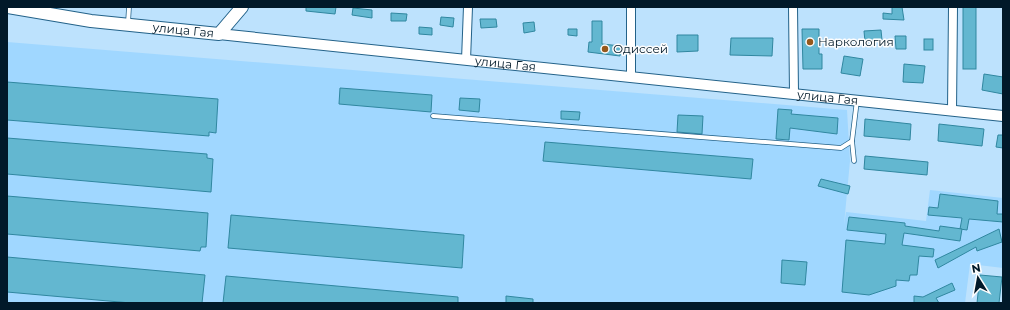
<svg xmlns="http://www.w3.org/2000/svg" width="1010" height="310" font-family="Montserrat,sans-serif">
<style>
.built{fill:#a0d7ff}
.building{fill:#63b7d0;stroke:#3087a0}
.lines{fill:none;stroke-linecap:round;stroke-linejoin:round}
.service-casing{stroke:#236289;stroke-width:5.5}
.minor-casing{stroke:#236289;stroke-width:10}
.tertiary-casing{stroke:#236289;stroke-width:12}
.secondary-casing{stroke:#236289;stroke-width:14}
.service{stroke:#fff;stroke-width:4}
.minor{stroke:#fff;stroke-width:8}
.tertiary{stroke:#fff;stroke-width:10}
.secondary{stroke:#fff;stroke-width:12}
.poi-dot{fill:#95581c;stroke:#fdfdfd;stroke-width:1.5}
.labels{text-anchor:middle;stroke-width:3;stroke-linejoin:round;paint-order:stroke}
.street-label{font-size:12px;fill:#011929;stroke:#fdfdfd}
.poi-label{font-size:12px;fill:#011929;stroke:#fdfdfd;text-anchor:start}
</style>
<rect width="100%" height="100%" fill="#bde2fd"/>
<polygon class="built" points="7,42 847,110 850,161 844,225 846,212 926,221 930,190 1003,198 1003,268 970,264 965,303 7,303"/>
<g class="building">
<polygon points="306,7 336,7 335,14 306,11"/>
<polygon points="892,7 902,7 904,20 883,19 883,13 892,14"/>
<rect x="963" y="7" width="13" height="62"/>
<polygon points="353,8 372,10 372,18 352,15"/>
<polygon points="391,13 407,14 406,21 391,21"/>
<polygon points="441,17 454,18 453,27 440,25"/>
<polygon points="480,19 496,19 497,27 481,28"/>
<polygon points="592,21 602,21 602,44 621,46 620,56 588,52 589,42 592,42"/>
<polygon points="534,22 535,31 524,33 523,23"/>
<polygon points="419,27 432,28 432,35 419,34"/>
<polygon points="568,29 577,29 577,36 568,35"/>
<polygon points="802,29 819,29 819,54 822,54 822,69 803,69"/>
<polygon points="881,30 882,40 865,42 864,31"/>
<polygon points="677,35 698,35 698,51 677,52"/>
<polygon points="895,36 906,36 906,49 896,49"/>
<polygon points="731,38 773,38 772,56 730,55"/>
<rect x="924" y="39" width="9" height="11"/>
<polygon points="844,56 863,59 860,76 841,73"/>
<polygon points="904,64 925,66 923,83 903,82"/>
<polygon points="984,74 1003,77 1003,94 982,90"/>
<polygon points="7,82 218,99 216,133 209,132 209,136 7,120"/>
<polygon points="340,88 432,95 431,112 339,104"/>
<polygon points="460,98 480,99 479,112 459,110"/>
<polygon points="778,109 792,110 791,114 838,118 837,134 790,128 789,140 776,139"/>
<polygon points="561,111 580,112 579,120 561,119"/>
<polygon points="678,115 703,116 702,134 677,132"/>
<polygon points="865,119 911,124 910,140 864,136"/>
<polygon points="939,124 984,129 982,146 938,141"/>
<polygon points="998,135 1003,135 1003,148 996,147"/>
<polygon points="7,138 207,154 207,158 213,159 211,192 7,174"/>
<polygon points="545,142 753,159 751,179 543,161"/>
<polygon points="865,156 928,162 927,175 864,169"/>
<polygon points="821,179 850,186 848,194 818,186"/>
<polygon points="940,194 998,201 997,214 1003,214 1003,222 969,219 967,230 960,229 962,218 928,215 929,207 938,208"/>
<polygon points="7,196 208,213 206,247 201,247 200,251 7,234"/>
<polygon points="231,215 464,235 462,268 228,248"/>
<polygon points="849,217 905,223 905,226 939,231 940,226 962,229 960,241 904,233 902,245 934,249 933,257 919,256 917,275 910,275 909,281 896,280 896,286 869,295 842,292 846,240 885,244 886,234 847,230"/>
<polygon points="999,229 1002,242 977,251 976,247 938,268 935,260"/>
<polygon points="7,257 205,275 202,303 131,303 7,292"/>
<polygon points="782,260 807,262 805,285 781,283"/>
<polygon points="980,275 1002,277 999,303 977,303"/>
<polygon points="226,276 458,297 458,303 223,303"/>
<polygon points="952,283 955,290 936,298 939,303 914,303 914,296 923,297"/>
<polygon points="506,296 533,299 533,303 506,303"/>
</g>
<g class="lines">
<g class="service-casing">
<g id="service">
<polyline points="128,23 129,7"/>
<polyline points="433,116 841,148 852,141 857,100"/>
<polyline points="852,141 854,161"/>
</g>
</g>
<g class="minor-casing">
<g id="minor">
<polyline points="793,7 794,93"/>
<polyline points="466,60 468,7"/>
<polyline points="631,76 631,7"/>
<polyline points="952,111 953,7"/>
</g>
</g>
<g class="tertiary-casing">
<g id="tertiary">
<path id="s1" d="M 219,34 L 1003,116"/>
</g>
</g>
<g class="secondary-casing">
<g id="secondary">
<path id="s2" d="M 8,7 L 91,21 L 219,34 L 242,7"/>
</g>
</g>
<use href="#service" class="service"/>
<use href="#minor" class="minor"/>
<use href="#tertiary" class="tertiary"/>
<use href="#secondary" class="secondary"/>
</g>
<g class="poi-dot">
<circle cx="810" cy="42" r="4"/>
<circle cx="605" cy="49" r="4"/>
</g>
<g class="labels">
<g class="street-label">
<text dy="4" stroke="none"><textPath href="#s2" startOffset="177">улица Гая</textPath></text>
<text dy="4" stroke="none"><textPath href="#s1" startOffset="288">улица Гая</textPath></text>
<text dy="4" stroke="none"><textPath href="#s1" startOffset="612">улица Гая</textPath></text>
</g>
<g class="poi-label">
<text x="818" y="46">Наркология</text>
<text x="613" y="53">Одиссей</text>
</g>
</g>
<rect width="1010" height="310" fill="none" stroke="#011929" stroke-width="16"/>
<g transform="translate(978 278) rotate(349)" stroke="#fdfdfd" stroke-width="3" paint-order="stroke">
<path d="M0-3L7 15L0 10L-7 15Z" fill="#011929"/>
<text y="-6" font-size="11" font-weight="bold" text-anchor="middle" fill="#011929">N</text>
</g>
</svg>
